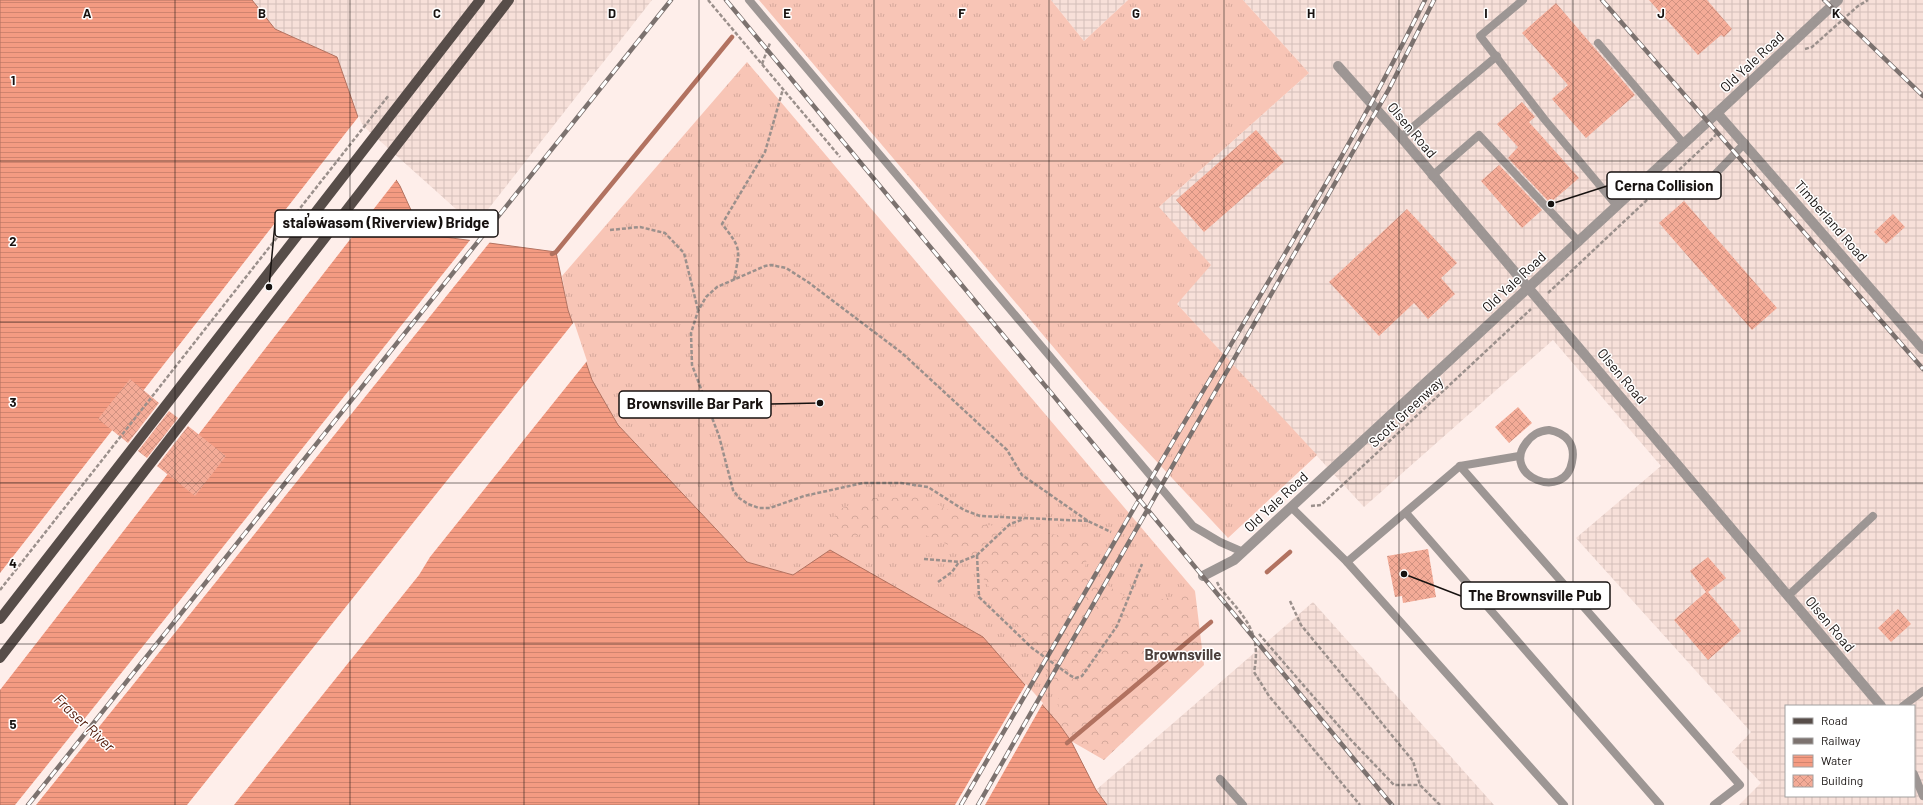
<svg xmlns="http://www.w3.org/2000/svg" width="1923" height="805" font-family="Barlow,sans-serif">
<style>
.industrial{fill:url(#industrial-grid);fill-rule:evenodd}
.grass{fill:url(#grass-tufts)}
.forest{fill:url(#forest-crowns)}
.water{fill:url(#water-rules);stroke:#b27260}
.pier{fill:#feeeea}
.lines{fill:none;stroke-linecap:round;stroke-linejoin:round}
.stream{stroke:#b27260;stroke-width:4.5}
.building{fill:url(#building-cross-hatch)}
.path{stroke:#9b908c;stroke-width:2.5;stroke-dasharray:4 2;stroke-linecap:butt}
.service{stroke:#9d9694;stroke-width:8}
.minor{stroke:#9d9694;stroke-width:10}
.tertiary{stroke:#9d9694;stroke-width:10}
.primary{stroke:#574d49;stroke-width:10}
.rail-casing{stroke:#7c726f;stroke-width:4.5}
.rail{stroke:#fff;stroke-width:3;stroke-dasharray:9;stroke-linecap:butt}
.grid{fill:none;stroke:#171210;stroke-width:1;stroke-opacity:0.55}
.labels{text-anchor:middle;stroke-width:3;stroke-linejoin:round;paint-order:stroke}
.street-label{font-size:14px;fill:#171210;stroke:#fff}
.neighbourhood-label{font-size:15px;font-weight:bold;fill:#4c403c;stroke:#fff}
.water-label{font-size:15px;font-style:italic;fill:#572010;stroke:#fff}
.grid-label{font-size:13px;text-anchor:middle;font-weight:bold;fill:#171210;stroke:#fff;stroke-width:3;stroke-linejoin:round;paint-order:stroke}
.leader{fill:none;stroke:#171210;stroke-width:1.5}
.callout-dot{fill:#171210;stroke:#fff;stroke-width:1.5}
.callout{fill:#fff;stroke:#171210;stroke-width:1.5}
.callout-label{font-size:15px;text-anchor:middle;font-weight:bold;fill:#171210}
</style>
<defs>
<pattern id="industrial-grid" width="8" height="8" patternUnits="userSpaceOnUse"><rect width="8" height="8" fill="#f7e0d9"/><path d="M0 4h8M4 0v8" fill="none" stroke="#d3bfb9"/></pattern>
<pattern id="grass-tufts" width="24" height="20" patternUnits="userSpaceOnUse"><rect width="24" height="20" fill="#f8c5b6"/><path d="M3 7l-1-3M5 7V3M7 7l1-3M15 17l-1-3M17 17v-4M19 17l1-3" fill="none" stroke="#d4a89b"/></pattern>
<pattern id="forest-crowns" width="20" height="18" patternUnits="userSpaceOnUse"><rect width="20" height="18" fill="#f8c5b6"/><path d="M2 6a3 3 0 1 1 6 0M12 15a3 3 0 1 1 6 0" fill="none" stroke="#d4a89b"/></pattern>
<pattern id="water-rules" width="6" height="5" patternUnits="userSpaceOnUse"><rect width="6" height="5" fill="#f49b82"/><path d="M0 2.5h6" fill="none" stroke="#d0846f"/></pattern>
<pattern id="building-cross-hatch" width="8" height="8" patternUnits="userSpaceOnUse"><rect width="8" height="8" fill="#f4ab97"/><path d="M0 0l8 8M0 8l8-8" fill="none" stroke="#d09281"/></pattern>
</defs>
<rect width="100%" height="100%" fill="#feeeea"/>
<g class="industrial">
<polygon points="252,0 652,0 475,226 360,123 337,57 275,29"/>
<polygon points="1051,0 1128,0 1084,41"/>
<path d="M 1243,0 L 1923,0 L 1923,805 L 1739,805 L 1761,783 L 1732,752 L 1751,732 L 1576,538 L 1661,466 L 1553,340 L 1364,507 L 1177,304 L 1159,207 L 1309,73 ZM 1786,706 L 1914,706 L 1914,796 L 1786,796 Z"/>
<polygon points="1313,602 1494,805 1107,805 1096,790"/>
</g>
<g class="grass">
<polygon points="759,0 1051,0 1084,41 1128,0 1243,0 1309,73 1159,207 1211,265 1177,304 1317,455 1228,538 1088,388"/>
<polygon points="747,62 1195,591 1059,724 983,637 793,575 747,562 618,425 592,380 568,310 562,276"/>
</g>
<polygon class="forest" points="923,497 974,523 1092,540 1084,570 1138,605 1195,591 1204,665 1104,760 1071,741 1059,724 1058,687 965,552 913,530 870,529 830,550 836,510 872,498"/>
<polygon class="water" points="0,0 252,0 275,29 337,57 360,123 400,186 422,234 556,252 568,310 592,380 618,425 747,562 793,575 830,550 983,637 1059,724 1071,741 1096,790 1107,805 0,805"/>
<g class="pier">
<polygon points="359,116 361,122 397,179 0,690 0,573"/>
<polygon points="471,239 490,242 36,805 15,805"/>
<polygon points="574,322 587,361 430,557 419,575 234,805 187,805"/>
<polygon points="1026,684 1043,703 985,805 955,805"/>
</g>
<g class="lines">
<g class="stream">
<polyline points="552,254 556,252 732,37"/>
<polyline points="1267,572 1290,552"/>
<polyline points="1067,743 1211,622"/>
</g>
</g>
<g class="building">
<polygon points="1649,0 1707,0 1732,29 1724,37 1721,35 1698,55"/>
<polygon points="1556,3 1635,95 1586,138 1552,99 1568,85 1522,33"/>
<polygon points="1522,102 1535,117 1529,122 1579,178 1550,203 1508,158 1518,147 1497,124"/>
<polygon points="1256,130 1284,162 1204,232 1176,200"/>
<polygon points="1499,165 1542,210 1522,228 1481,181"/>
<polygon points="1684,201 1777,308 1752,330 1659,223"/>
<polygon points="1407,209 1457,263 1441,278 1455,294 1428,319 1414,303 1379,336 1329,282"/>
<polygon points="1893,214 1905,227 1886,244 1874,232"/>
<polygon points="130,379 159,403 128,443 98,419"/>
<polygon points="1518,407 1532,423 1509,443 1495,427"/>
<polygon points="169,411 178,418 147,458 138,451"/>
<polygon points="188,426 226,456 195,496 157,466"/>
<polygon points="1428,549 1436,597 1403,603 1402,596 1395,597 1387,556"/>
<polygon points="1708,557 1726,578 1708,592 1741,631 1708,660 1674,620 1706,592 1690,571"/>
<polygon points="1898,609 1911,624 1891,642 1878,628"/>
</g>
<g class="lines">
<g class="path">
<polyline points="708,0 840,157"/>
<polyline points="1805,49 1812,47 1858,6 1868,0"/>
<polyline points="762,64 770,43"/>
<polyline points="610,230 640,227 665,233 684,253 698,310"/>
<path d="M 734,280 C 740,249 742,249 722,224 L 765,152 L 783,89"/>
<polyline points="1548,293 1714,137 1718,131"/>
<polyline points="1311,506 1321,505 1531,309"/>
<polyline points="1088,521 980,516 964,510 928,487 901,483 863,483 804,496 770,508 759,508 748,504 739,498 733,490 719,436 692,365 691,333 698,311 706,297 717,287 765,266 771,265 786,268 808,282 902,353 1007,450 1022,475 1088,521 1111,532"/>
<polyline points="977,555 979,597 1032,648 1071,676 1076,678 1082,676 1117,626 1142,564"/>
<polyline points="924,559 960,562 977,555 1010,524 1024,519"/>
<polyline points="938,582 952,572 959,562"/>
<path d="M 1217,582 L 1220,588 C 1244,617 1262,631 1254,672 L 1269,696 L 1360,805"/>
<polyline points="0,590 389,95"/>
<polyline points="1290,601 1301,625 1413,761 1420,785 1440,805"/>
<polyline points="1259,634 1351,740 1394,785 1420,785"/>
</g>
<g class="service">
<polyline points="749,0 1193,526 1220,542 1243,552"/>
<polyline points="1523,0 1480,36 1545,120 1617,206"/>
<polyline points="1598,43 1684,144"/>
<polyline points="1401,137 1497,56"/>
<polyline points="1432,176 1479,135 1579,242"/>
<polyline points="1701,189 1745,143"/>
<path d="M 1549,430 C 1566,433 1576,444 1572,462 C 1565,502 1501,476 1526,443 C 1532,435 1538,431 1549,430 Z"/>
<polyline points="1460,466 1519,456"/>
<polyline points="1291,507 1347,562 1564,805"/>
<polyline points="1406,513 1660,805"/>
<polyline points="1347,562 1460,466 1740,785 1714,805"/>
<polyline points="1788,596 1873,516"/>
<polyline points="1903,706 1923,691"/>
<polyline points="1914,774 1923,796"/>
<polyline points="1220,779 1243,805"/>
</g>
<g class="minor">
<polyline points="1338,66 1401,137 1881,706"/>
<polyline points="1203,576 1234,560 1717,113"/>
</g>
<polyline class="tertiary" points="1838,0 1717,113 1923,349"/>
<g class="primary">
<polyline points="0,619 480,0"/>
<polyline points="0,658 509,0"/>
</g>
<g class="rail-casing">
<g id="rail">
<polyline points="726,0 1392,805"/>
<polyline points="1602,0 1923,369"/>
<polyline points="1824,0 1923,96"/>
<polyline points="28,805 671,0"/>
<path d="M 961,805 C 1030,687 1098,568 1168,450 C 1256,301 1348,155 1425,0"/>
<polyline points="978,805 1389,89 1434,0"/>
</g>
</g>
<use href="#rail" class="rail"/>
</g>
<path class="grid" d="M 175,0 L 175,805M 350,0 L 350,805M 524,0 L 524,805M 699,0 L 699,805M 874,0 L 874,805M 1049,0 L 1049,805M 1224,0 L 1224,805M 1399,0 L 1399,805M 1573,0 L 1573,805M 1748,0 L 1748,805M 0,161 L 1923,161M 0,322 L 1923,322M 0,483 L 1923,483M 0,644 L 1923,644"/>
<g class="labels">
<g class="street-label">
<text transform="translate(1752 62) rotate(-43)" y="5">Old Yale Road</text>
<text transform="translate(1412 130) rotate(50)" y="5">Olsen Road</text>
<text transform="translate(1831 221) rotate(49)" y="5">Timberland Road</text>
<text transform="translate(1514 282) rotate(-43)" y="5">Old Yale Road</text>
<text transform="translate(1622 376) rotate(50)" y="5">Olsen Road</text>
<text transform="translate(1406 412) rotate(-43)" y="5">Scott Greenway</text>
<text transform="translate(1276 502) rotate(-43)" y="5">Old Yale Road</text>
<text transform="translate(1830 624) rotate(50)" y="5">Olsen Road</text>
</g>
<g class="neighbourhood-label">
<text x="1183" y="660">Brownsville</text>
</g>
<g class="water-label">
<text transform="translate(84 723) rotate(43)" y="5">Fraser River</text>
</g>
</g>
<g class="grid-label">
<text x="87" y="18">A</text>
<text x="262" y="18">B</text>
<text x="437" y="18">C</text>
<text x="612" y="18">D</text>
<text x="787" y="18">E</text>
<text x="962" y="18">F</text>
<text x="1136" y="18">G</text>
<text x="1311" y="18">H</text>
<text x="1486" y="18">I</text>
<text x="1661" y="18">J</text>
<text x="1836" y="18">K</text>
<text x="13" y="85">1</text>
<text x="13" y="246">2</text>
<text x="13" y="407">3</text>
<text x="13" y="568">4</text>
<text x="13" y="729">5</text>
</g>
<path class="leader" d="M1551 204L1607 186M269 287L275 223M820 403L771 404M1404 574L1461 596"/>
<g class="callout-dot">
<circle cx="1551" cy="204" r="4"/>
<circle cx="269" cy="287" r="4"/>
<circle cx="820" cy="403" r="4"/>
<circle cx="1404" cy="574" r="4"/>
</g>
<g class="callout">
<rect x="1607" y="172" width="114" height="27" rx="4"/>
<rect x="275" y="210" width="223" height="27" rx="4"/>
<rect x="619" y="391" width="152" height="27" rx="4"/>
<rect x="1461" y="582" width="149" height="27" rx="4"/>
</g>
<g class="callout-label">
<text x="1664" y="191">Cerna Collision</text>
<text x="386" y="228">stal̕əw̓asəm (Riverview) Bridge</text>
<text x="695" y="409">Brownsville Bar Park</text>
<text x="1535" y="601">The Brownsville Pub</text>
</g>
<rect x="1785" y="705" width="130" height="92" fill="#ffffff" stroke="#a2a09f"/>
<rect x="1793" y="718" width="20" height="6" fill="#574d49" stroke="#a2a09f"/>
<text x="1821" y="725" font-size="12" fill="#171210">Road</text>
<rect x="1793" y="738" width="20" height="6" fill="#7c726f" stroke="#a2a09f"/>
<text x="1821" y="745" font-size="12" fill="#171210">Railway</text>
<rect x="1793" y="755" width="20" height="12" fill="url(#water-rules)" stroke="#a2a09f"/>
<text x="1821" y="765" font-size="12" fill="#171210">Water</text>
<rect x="1793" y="775" width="20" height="12" fill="url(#building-cross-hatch)" stroke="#a2a09f"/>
<text x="1821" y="785" font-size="12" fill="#171210">Building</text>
</svg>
